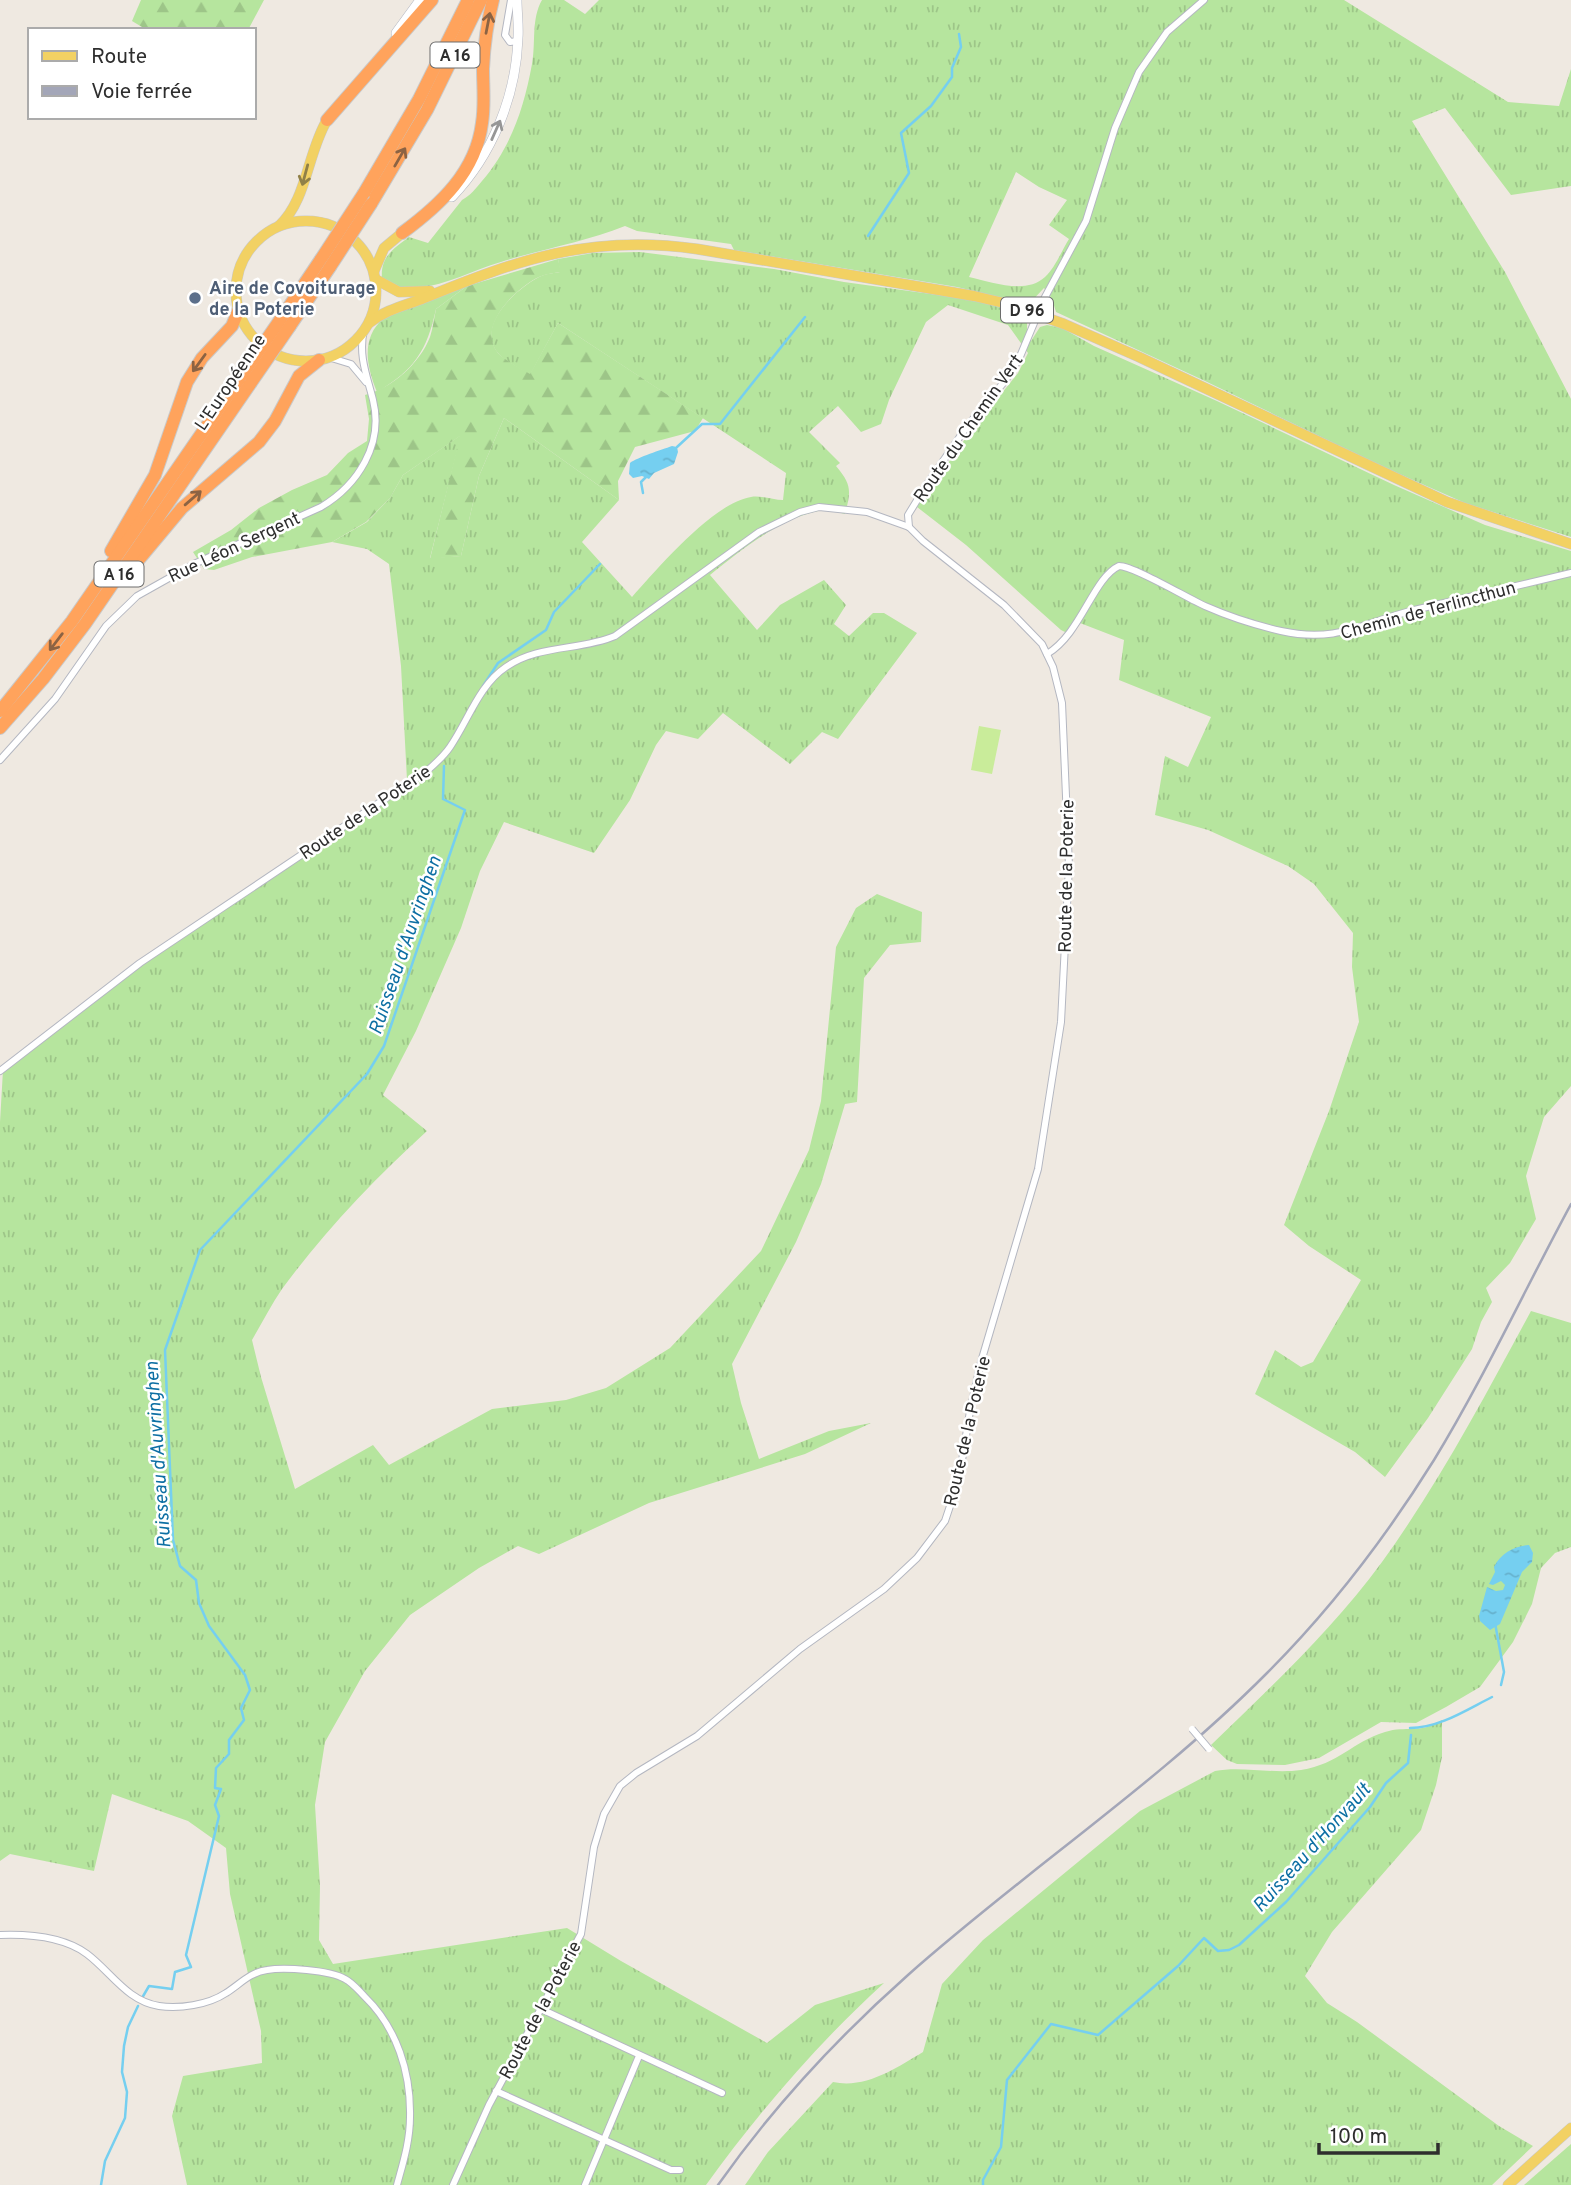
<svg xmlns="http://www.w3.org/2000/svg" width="1571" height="2185" font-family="Overpass,sans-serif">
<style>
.grass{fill:url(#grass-tufts);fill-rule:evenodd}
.forest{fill:url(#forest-firs)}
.pitch{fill:#c9ec9a}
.water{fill:url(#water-ripples)}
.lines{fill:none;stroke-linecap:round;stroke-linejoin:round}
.stream{stroke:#75cff0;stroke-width:2.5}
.street-casing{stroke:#b4b7c1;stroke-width:8}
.secondary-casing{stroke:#b4b7c1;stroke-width:10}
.primary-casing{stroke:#c9c9c9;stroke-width:11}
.highway-casing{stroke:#c9c9c9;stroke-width:14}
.street{stroke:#fff;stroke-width:6}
.secondary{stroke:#fff;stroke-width:9}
.primary{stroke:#f2d163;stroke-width:10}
.highway{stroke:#ffa35c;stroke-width:12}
.rail{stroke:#a3a6b8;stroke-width:2.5}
.street-bridge-casing{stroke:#b4b7c1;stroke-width:8;stroke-linecap:butt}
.highway-bridge-casing{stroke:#c9c9c9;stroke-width:14;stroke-linecap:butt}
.street-bridge{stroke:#fff;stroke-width:6}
.highway-bridge{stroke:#ffa35c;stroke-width:12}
.oneway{stroke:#8c6343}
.oneway2{stroke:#969696}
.oneway3{stroke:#908048}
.service-dot{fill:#5c6f8a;stroke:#fff;stroke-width:2.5}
.labels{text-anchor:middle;stroke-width:5;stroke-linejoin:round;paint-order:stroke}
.shield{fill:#fff;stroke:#6d6d6d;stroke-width:2}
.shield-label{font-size:16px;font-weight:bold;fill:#2e2e2e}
.service-label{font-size:18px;font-weight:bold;fill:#4e5e75;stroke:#fff;text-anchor:start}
.street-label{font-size:18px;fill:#2e2e2e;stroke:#fff}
.water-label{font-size:19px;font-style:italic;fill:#0d6fa3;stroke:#fff}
</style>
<defs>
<pattern id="grass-tufts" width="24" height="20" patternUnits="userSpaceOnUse" patternTransform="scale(1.75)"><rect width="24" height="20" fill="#b6e59e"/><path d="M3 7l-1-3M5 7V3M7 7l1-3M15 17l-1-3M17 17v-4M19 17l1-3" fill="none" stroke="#9dc588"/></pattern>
<pattern id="forest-firs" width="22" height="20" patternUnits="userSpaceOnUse" patternTransform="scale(1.75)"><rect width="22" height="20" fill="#b6e59e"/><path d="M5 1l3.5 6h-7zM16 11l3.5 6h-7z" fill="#9dc588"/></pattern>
<pattern id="water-ripples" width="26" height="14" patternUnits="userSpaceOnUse" patternTransform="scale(1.75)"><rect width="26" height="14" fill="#75cff0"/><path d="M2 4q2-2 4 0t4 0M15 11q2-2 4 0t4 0" fill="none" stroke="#66b2ce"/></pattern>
</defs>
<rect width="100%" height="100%" fill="#efe9e1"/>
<g class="grass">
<path d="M 542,0 L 564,0 L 585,14 L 599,0 L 1344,0 L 1508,102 L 1559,106 L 1571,69 L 1571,186 L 1511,195 L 1445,108 L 1412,121 L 1505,272 L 1571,399 L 1571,537 L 1465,503 L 1379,465 L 1205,381 L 1056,312 L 1052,299 L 1044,288 L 1029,304 L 957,287 L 734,250 L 731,244 L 637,231 L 625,226 C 585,242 542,249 501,262 C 473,270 447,285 418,288 C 404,290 394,286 382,279 C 380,257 393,249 409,237 L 428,243 L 462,200 C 471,195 475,189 482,181 C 511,147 524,108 532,64 C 536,43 531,19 542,0 ZM 1016,172 L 1039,187 L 1067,200 L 1049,225 L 1069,239 C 1062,250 1055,268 1045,277 C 1026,295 991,282 969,277 Z"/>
<path d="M 640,252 L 774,269 L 844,282 L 960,298 L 1002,306 L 1027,322 L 1027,334 L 1031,341 L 1040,327 L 1047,325 L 1062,328 L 1094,346 L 1217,401 L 1394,485 L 1485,525 L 1571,551 L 1571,1086 L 1544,1117 L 1526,1176 L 1536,1219 L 1510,1263 L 1486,1288 L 1492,1302 L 1481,1322 L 1472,1349 L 1428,1418 L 1385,1477 L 1355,1452 L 1255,1394 L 1275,1350 L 1301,1367 L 1313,1362 L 1361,1280 L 1309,1246 L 1284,1225 L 1329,1111 L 1359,1022 L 1352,967 L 1353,933 L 1314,884 L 1288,866 L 1208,830 L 1155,815 L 1165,756 L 1188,767 L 1211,717 L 1119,680 L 1124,640 L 1080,623 L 1071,635 L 1061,630 L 966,545 L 917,507 L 965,439 L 1018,373 L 1028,353 L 1008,325 L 948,305 L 926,322 L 889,400 L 881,424 L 861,432 L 838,406 L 809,432 L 840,463 L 836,466 C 852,485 851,491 845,514 C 837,512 826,509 818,511 C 779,519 740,551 710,575 L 757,630 L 780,605 L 824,580 L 846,605 L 834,624 L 849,636 L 873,613 L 884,613 L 917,633 L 838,739 L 822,732 L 790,764 L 723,713 L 698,739 L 666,731 L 656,745 L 630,800 L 594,853 L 504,822 L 480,871 L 461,928 L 416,1031 L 383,1095 L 427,1131 C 374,1179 324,1232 282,1289 C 271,1305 262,1323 252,1340 L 261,1377 L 295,1489 L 373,1445 L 389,1465 L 492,1409 L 566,1400 L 606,1388 L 670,1348 L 761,1251 L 809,1150 L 821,1101 L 836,947 L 856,908 L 877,894 L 922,912 L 921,942 L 890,945 L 864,978 L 857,1102 L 845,1104 L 821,1184 L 796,1242 L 732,1364 L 741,1403 L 759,1459 L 829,1431 L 871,1423 L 805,1454 L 649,1503 L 539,1554 L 518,1546 L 479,1568 L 410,1615 L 365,1671 L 325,1742 L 315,1805 L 320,1886 L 319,1940 L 333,1964 L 567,1928 L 621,1961 L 767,2043 L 815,2005 L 884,1983 C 817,2044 759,2112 706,2185 L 187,2185 L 172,2116 L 183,2076 L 262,2063 L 261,2031 L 230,1894 L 226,1848 L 188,1821 L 112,1794 L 94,1871 L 10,1854 L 0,1861 L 0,1122 L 3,1070 L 140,963 L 407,780 L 401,666 L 389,564 L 367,549 L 332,542 L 367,522 L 390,498 L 403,475 L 461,435 L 430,558 L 461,556 L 479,476 L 504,418 L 619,500 L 582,542 L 632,597 C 657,569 713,503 751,497 C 760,495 773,500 783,500 L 786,473 L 558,323 L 530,375 C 520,368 506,362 498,353 C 475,326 516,289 539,277 C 545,274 554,273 560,272 L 558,259 L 593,253 Z"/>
<path d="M 467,286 L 436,309 C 427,351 414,370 377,392 C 367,367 360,338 384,318 Z"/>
<path d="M 1531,1311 L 1571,1323 L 1571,1547 L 1555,1553 L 1541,1568 L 1532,1604 L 1513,1642 L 1480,1687 L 1446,1707 L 1416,1723 L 1381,1722 L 1319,1758 L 1285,1765 L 1237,1764 L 1227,1760 L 1211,1745 C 1271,1687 1332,1630 1382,1562 C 1439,1483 1485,1396 1531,1311 Z"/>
<path d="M 1442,1720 L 1442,1757 L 1436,1785 L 1421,1830 L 1332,1932 L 1305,1976 L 1327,2003 L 1357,2022 L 1499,2126 L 1533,2146 L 1492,2185 L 745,2185 L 768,2152 L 833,2082 C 866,2089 896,2068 923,2052 L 942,1984 L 983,1940 L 1140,1811 L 1215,1771 C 1241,1766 1273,1774 1301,1770 C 1339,1764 1352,1742 1385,1732 C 1407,1725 1418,1735 1442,1720 Z"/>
<polygon points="1571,2144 1571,2185 1524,2185"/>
</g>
<g class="forest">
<polygon points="141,0 264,0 248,30 147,30 132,21"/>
<path d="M 558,259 L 561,272 C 554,273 546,274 539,277 C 516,288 476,326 498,353 C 506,361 520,368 530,374 L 558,323 L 703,418 L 695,431 L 635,447 L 618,481 L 619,500 L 504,418 L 479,476 L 461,556 L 430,559 L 460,436 L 403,475 L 390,498 L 366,522 L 332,542 L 252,557 L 214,570 L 204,569 L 193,552 L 231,530 L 259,508 L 292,490 L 327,475 L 348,453 L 367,441 L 369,419 L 365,395 C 392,388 420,363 430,337 C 433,328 434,318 436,309 L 467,286 Z"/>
</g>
<polygon class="pitch" points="979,726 1001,730 992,774 971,770"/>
<g class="water">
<path d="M 672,446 L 677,447 L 678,452 L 674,464 L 654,473 L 649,479 L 642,476 L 633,478 L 629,474 L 630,463 C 638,457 661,450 672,446 Z"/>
<path d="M 1529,1545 L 1533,1553 L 1532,1562 L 1522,1572 L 1500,1624 L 1490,1630 L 1480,1621 L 1479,1616 L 1487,1587 L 1496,1591 L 1503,1590 L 1505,1585 L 1501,1581 L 1493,1585 L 1489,1584 L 1495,1572 L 1494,1567 C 1501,1553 1515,1546 1529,1545 Z"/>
</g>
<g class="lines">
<g class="stream">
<polyline points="868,236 909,173 901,133 931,106 952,77 952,68 961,47 959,34"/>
<polyline points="677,447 702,424 720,424 805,317"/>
<polyline points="643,493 641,482 647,476"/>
<polyline points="483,686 498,663 546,630 554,612 600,564"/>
<polyline points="1495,1623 1504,1672 1501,1685"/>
<path d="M 1410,1728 C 1439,1728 1466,1710 1492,1697"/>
<polyline points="142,1998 149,1986 172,1989 175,1972 191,1967 186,1955 219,1816 215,1805 221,1789 215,1788 216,1768 229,1754 229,1740 244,1720 241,1708 250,1690 245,1675 209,1626 199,1603 196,1580 180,1566 173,1540 165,1350 200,1250 367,1074 384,1046 465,810 443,799 444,766"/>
<polyline points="101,2185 105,2161 125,2118 127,2092 122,2072 124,2046 128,2027 138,2006"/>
<polyline points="983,2185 983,2180 1001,2147 1007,2080 1051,2024 1098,2035 1178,1966 1204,1938 1218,1951 1229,1950 1239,1945 1286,1902 1370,1807 1386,1783 1408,1763 1411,1735"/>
</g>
<g class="street-casing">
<g id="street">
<polyline points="511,0 505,35 510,42 518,41"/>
<polyline points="328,357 351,364 366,382"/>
<polyline points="909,527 908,515 927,484 968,425 1005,381 1019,359 1044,299 1086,221 1115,128 1139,72 1167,32 1204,0"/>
<path d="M 1047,654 C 1081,634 1093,578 1119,566 C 1134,566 1187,598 1205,606 C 1230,617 1255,625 1281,631 C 1336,643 1361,624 1410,611 C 1464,598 1518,586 1571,573"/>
<path d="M 0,760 L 55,699 L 106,626 L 137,596 L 194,564 L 321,507 C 358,485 384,444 373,400 C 367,376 358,355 364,330"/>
<path d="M 0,1071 L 140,963 L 428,770 C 436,763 444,756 450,747 C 468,721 479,685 506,667 C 539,644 580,651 615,636 L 759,532 L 800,512 L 819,507 L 867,512 L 909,527 L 923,541 L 1004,605 L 1042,644 L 1053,667 L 1062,703 L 1069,866 L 1061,1022 L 1038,1169 L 981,1362 L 970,1411 L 959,1479 L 945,1521 L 917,1558 L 884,1589 L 800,1649 L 697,1736 L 636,1773 L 620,1786 L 604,1814 L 594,1847 L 581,1934 L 489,2105 L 453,2185"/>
<path d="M 0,1935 C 28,1934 64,1937 87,1954 C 111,1972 127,2001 159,2006 C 179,2009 208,2005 226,1993 C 239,1985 250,1972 267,1970 C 284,1967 330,1970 345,1979 C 353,1983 359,1991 365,1997 C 397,2028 411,2073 410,2117 C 410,2141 403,2163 397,2185"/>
<polyline points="541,2009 722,2093"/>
<polyline points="496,2091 671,2170 680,2170"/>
<polyline points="585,2185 639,2056"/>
</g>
</g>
<g class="secondary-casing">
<g id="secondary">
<polyline points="396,33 420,0"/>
<path d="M 452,197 C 492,155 516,97 518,38 C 519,26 517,13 517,0"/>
</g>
</g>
<g class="primary-casing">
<g id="primary">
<circle cx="306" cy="291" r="70"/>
<path d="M 279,226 C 307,200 307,154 327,120"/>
<polyline points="374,271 384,248 402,233"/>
<polyline points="375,279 399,292 430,291"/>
<path d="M 369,323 C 385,310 403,306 422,299 C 519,259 591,234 697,249 L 974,296 L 1008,304 L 1064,324 L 1139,357 L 1447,502 L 1571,544"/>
<polyline points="1508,2185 1571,2128"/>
</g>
</g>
<g class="highway-casing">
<g id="highway">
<polyline points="327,120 432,0"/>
<polyline points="364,193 419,99 468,0"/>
<polyline points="371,204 427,110 481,0"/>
<path d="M 402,233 C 440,205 476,172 482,123 C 485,105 483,87 483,69 C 484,46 487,23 493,0"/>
<polyline points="280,320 321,259"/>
<polyline points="290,326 330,267"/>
<polyline points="111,551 155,475 187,382 202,358 232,326 239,309"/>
<polyline points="136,563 182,508 259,442 275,421 299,376 319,360"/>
<polyline points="0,711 72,621 242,375"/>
<polyline points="0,728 43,679 85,624 250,384"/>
</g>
</g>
<use href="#street" class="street"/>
<use href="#secondary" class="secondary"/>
<use href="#primary" class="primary"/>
<use href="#highway" class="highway"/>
<path class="rail" d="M 718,2185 C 773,2107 837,2038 908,1975 C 1025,1871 1157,1784 1267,1673 C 1331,1609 1386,1537 1434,1460 C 1484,1378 1525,1289 1571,1204"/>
<g class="street-bridge-casing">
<polyline id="street-bridge" points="1192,1729 1209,1749"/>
</g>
<g class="highway-bridge-casing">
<g id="highway-bridge">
<polyline points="321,259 364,193"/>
<polyline points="330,267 371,204"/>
<polyline points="242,375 280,320"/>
<polyline points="250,384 290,326"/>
</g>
</g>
<use href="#street-bridge" class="street-bridge"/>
<use href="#highway-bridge" class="highway-bridge"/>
</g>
<defs><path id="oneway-shaft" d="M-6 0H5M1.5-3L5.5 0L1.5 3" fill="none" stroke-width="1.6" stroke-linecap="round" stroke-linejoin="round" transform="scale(1.75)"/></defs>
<g class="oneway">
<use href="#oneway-shaft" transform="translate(488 23) rotate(-79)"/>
<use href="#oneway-shaft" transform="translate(400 157) rotate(-60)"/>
<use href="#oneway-shaft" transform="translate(199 363) rotate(126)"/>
<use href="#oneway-shaft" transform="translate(193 498) rotate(-41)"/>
<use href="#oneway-shaft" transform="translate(56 642) rotate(127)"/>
</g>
<use class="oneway2" href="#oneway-shaft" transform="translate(496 130) rotate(-66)"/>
<use class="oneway3" href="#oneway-shaft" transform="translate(305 175) rotate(105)"/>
<circle class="service-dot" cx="195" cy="298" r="7"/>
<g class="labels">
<g class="shield">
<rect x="430.5" y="42.5" width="49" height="25" rx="5"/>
<rect x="1001" y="297.5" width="52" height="25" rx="5"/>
<rect x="94.5" y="561.5" width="49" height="25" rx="5"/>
</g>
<g class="shield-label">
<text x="455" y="61">A 16</text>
<text x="1027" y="316">D 96</text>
<text x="119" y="580">A 16</text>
</g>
<g class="service-label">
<text x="209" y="294">Aire de Covoiturage<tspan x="209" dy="21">de la Poterie</tspan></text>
</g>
<g class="street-label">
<text transform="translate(230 382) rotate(-56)" y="6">L'Européenne</text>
<text transform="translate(968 428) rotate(-55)" y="6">Route du Chemin Vert</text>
<text transform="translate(234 547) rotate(-25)" y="6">Rue Léon Sergent</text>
<text transform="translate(1428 610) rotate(-15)" y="6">Chemin de Terlincthun</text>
<text transform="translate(365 812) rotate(-34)" y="6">Route de la Poterie</text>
<text transform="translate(1066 876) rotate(-89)" y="6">Route de la Poterie</text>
<text transform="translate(967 1431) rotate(-77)" y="6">Route de la Poterie</text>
<text transform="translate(540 2010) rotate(-62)" y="6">Route de la Poterie</text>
</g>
<g class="water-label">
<text transform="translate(404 945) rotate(-71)" y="7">Ruisseau d'Auvringhen</text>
<text transform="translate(157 1455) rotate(-94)" y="7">Ruisseau d'Auvringhen</text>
<text transform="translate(1311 1847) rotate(-48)" y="7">Ruisseau d'Honvault</text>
</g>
</g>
<rect x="28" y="28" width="228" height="91" fill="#ffffff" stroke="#ababab" stroke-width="2"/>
<rect x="42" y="51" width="35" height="10" fill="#f2d163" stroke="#ababab" stroke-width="2"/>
<text x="91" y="63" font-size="21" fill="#2e2e2e">Route</text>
<rect x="42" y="86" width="35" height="10" fill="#a3a6b8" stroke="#ababab" stroke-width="2"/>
<text x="91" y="98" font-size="21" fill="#2e2e2e">Voie ferrée</text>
<path d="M1319 2143v10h119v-10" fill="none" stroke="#2e2e2e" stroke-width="3.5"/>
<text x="1330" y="2143" font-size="21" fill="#2e2e2e" stroke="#ffffff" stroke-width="5" paint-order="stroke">100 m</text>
</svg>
